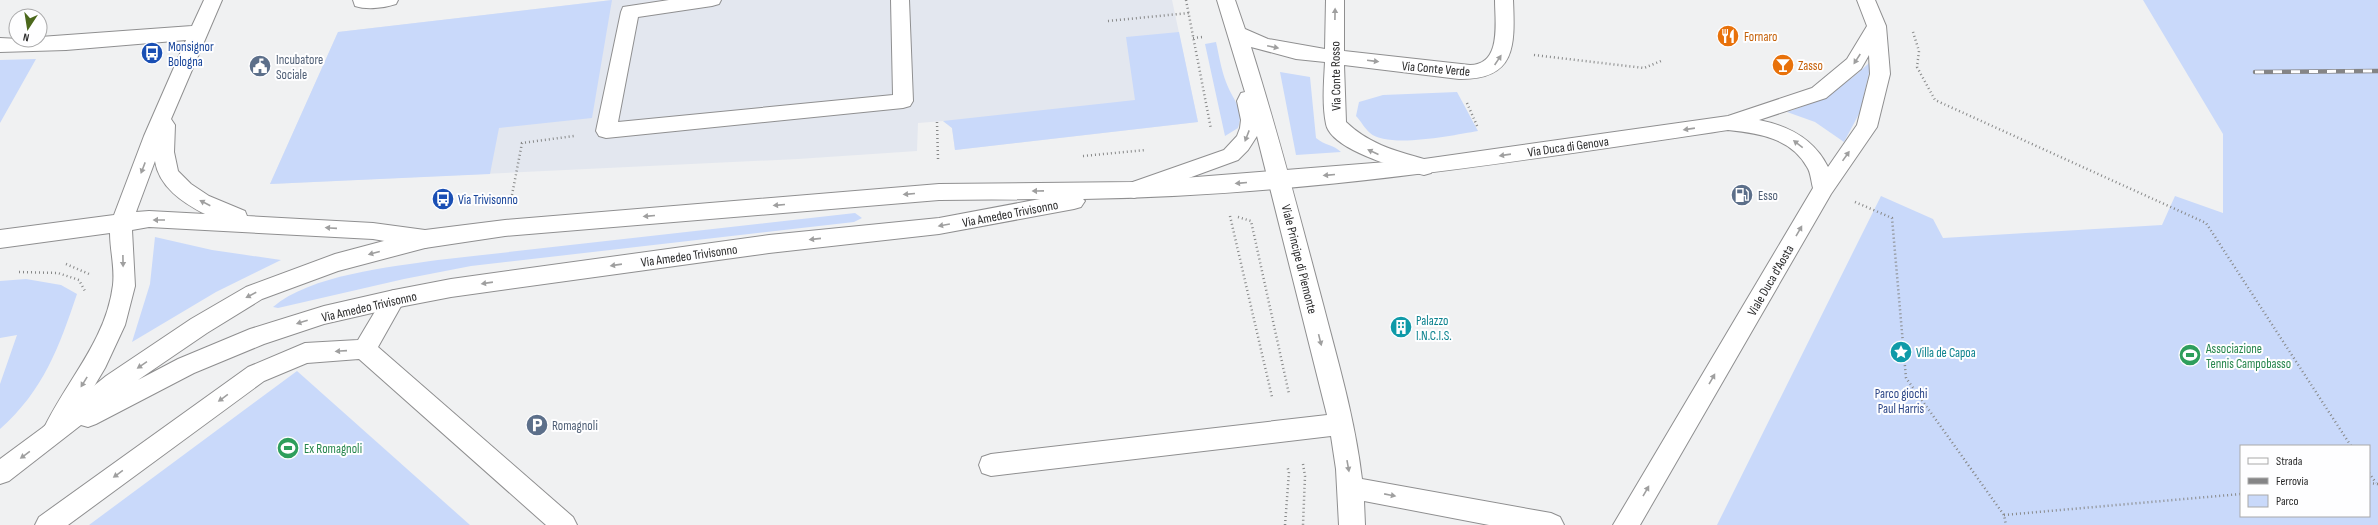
<svg xmlns="http://www.w3.org/2000/svg" width="2378" height="525" font-family="'Sofia Sans Condensed',sans-serif">
<style>
.built{fill:#e3e7ef}
.green{fill:#c9d9fa;fill-rule:evenodd}
.lines{fill:none;stroke-linecap:round;stroke-linejoin:round}
.minor-casing{stroke:#8f8f90;stroke-width:2}
.major-casing{stroke:#8f8f90;stroke-width:2}
.path{stroke:#878888;stroke-width:2.5;stroke-dasharray:1 3;stroke-linecap:butt}
.minor{fill:#fff;fill-rule:evenodd}
.major{fill:#fff;fill-rule:evenodd}
.rail-casing{stroke:#858586;stroke-width:4.5}
.rail{stroke:#fefeff;stroke-width:3;stroke-dasharray:9;stroke-linecap:butt}
.oneway{fill:#9f9f9f}
.labels{text-anchor:middle;stroke-width:4;stroke-linejoin:round;paint-order:stroke}
.food-label{font-size:13px;fill:#c56008;stroke:#fefeff;text-anchor:start}
.transit-label{font-size:13px;fill:#164399;stroke:#fefeff;text-anchor:start}
.service-label{font-size:13px;fill:#4e5e75;stroke:#fefeff;text-anchor:start}
.street-label{font-size:13px;fill:#2a2a2a;stroke:#fefeff}
.culture-label{font-size:13px;fill:#0d838f;stroke:#fefeff;text-anchor:start}
.leisure-label{font-size:13px;fill:#27864d;stroke:#fefeff;text-anchor:start}
.park-label{font-size:13px;fill:#2d4788;stroke:#fefeff}
</style>
<rect width="100%" height="100%" fill="#f0f1f2"/>
<polygon class="built" points="612,0 1172,0 1198,122 955,150 952,128 943,121 918,123 917,151 798,159 270,184 338,32"/>
<g class="green">
<polygon points="612,0 592,118 499,128 490,174 270,184 338,32"/>
<path d="M 2143,0 L 2378,0 L 2378,525 L 1717,525 L 1881,196 L 1933,219 L 1943,238 L 2162,225 L 2175,196 L 2223,213 L 2223,134 ZM 2241,446 L 2369,446 L 2369,516 L 2241,516 Z"/>
<polygon points="1179,32 1198,122 955,150 952,128 943,121 1135,100 1126,37"/>
<path d="M 1216,42 C 1219,55 1221,69 1226,82 C 1232,99 1245,109 1238,128 L 1225,136 L 1205,44 Z"/>
<polygon points="36,59 0,123 0,60"/>
<path d="M 1872,60 L 1860,112 L 1844,142 L 1815,122 L 1787,112 C 1821,101 1846,86 1872,60 Z"/>
<path d="M 1280,72 L 1310,77 L 1316,138 C 1324,145 1334,145 1341,152 L 1296,155 Z"/>
<path d="M 1457,92 L 1478,131 C 1454,135 1388,149 1370,133 C 1365,129 1361,121 1356,116 L 1359,102 L 1383,95 Z"/>
<path d="M 855,213 L 862,218 L 854,222 L 471,266 L 404,279 L 278,308 L 273,307 C 310,275 390,267 438,260 Z"/>
<polygon points="155,237 212,250 281,260 216,292 132,342 150,284"/>
<path d="M 26,279 L 61,285 L 77,294 C 59,347 44,390 0,429 L 0,384 L 17,335 L 0,338 L 0,281 Z"/>
<polygon points="297,371 470,525 89,525"/>
</g>
<g class="lines">
<g class="minor-casing">
<g id="minor">
<path d="M 204,0 L 222,0 L 171,119 L 175,125 L 174,152 L 178,171 L 191,184 L 209,196 L 245,211 L 247,216 L 373,223 L 425,230 L 433,233 L 436,239 L 433,245 L 425,248 L 373,239 L 149,227 L 132,230 L 135,286 L 125,325 L 105,368 L 64,437 L 55,441 L 46,437 L 43,430 C 66,381 106,341 113,285 C 115,267 110,250 110,233 L 0,248 L 0,230 L 114,215 L 144,136 L 186,40 L 66,50 L 0,52 L 0,38 L 40,40 L 40,37 L 192,26 ZM 155,161 C 159,187 183,203 205,214 L 149,211 L 136,212 Z"/>
<path d="M 353,0 L 398,0 L 396,4 C 384,8 367,10 355,6 Z"/>
<polygon points="669,0 721,0 719,4 712,6 638,17 618,122 893,95 891,0 909,0 913,101 910,106 903,108 606,138 599,136 596,131 621,12 623,7"/>
<path d="M 1217,0 L 1235,0 L 1245,29 L 1268,39 L 1325,49 L 1326,0 L 1344,0 L 1344,51 L 1470,65 C 1502,65 1495,22 1495,0 L 1513,0 C 1515,46 1516,80 1459,79 L 1344,65 L 1346,122 C 1371,146 1400,152 1431,161 L 1434,167 L 1431,173 L 1424,175 C 1401,169 1331,150 1326,124 C 1322,104 1324,82 1325,62 L 1296,59 L 1251,47 C 1278,132 1300,218 1323,304 C 1338,362 1355,419 1362,479 L 1551,513 L 1560,517 L 1564,525 L 1489,525 L 1364,501 L 1365,525 L 1339,525 L 1336,469 L 1331,436 L 991,476 L 982,473 L 979,465 L 982,457 L 991,454 L 1327,415 L 1257,136 L 1248,150 L 1238,160 L 1134,198 L 1127,196 L 1123,190 L 1127,184 L 1224,150 L 1237,136 L 1240,128 L 1241,120 L 1237,101 L 1241,93 L 1245,92 Z"/>
<polygon points="394,290 402,293 405,299 378,347 573,517 577,525 546,525 359,359 307,363 264,381 68,525 35,525 39,517 248,367 305,343 358,340 386,293"/>
</g>
</g>
<g class="major-casing">
<path id="major" d="M 1857,0 L 1875,0 L 1886,26 L 1890,74 L 1877,127 L 1831,194 L 1640,525 L 1613,525 L 1813,188 C 1811,181 1811,173 1807,167 C 1791,138 1758,133 1728,130 C 1514,162 1300,196 1083,199 L 1085,201 L 1081,207 L 1074,209 L 939,234 L 769,253 L 451,297 L 394,308 L 324,324 L 264,344 L 194,373 L 96,424 L 88,427 L 81,425 L 9,481 L 0,484 L 0,459 L 42,428 L 106,376 L 191,319 L 246,287 L 335,254 L 425,230 L 505,220 L 939,184 L 1133,182 L 1424,159 L 1728,116 L 1812,88 L 1847,59 L 1867,26 ZM 1869,55 L 1870,74 L 1857,125 L 1828,167 C 1814,139 1789,126 1759,120 L 1826,98 L 1861,69 ZM 1040,199 L 939,218 L 769,235 L 451,279 L 394,290 L 324,306 L 250,329 L 178,359 L 138,380 L 207,333 L 262,299 L 338,271 L 425,248 L 505,236 L 939,200 Z"/>
</g>
<g class="path">
<polyline points="1186,0 1211,129"/>
<polyline points="1108,21 1189,13"/>
<polyline points="1913,32 1919,51 1917,67 1935,100 2206,223 2351,446"/>
<polyline points="1193,38 1203,37"/>
<polyline points="1534,55 1644,68 1661,61"/>
<polyline points="1467,103 1478,128"/>
<polyline points="937,122 938,159"/>
<polyline points="1083,156 1146,150"/>
<polyline points="512,195 522,143 574,136"/>
<polyline points="1855,202 1892,218 1906,378 2004,515 2006,525"/>
<polyline points="1230,216 1272,397"/>
<polyline points="1238,217 1251,221 1289,394"/>
<polyline points="66,264 89,274"/>
<polyline points="19,272 58,273 79,280 86,293"/>
<polyline points="1303,464 1305,476 1303,525"/>
<polyline points="2369,473 2376,483"/>
<polyline points="2369,483 2378,484"/>
<polyline points="2004,515 2241,494"/>
<polyline points="1285,525 1289,472 1287,466"/>
</g>
<use href="#minor" class="minor"/>
<use href="#major" class="major"/>
<g class="rail-casing">
<polyline id="rail" points="2255,72 2378,71"/>
</g>
<use href="#rail" class="rail"/>
</g>
<defs><path id="oneway-solid" d="M-6-.8H1V-3.2L6.5 0L1 3.2V.8H-6Z"/></defs>
<g class="oneway">
<use href="#oneway-solid" transform="translate(1335 14) rotate(-89)"/>
<use href="#oneway-solid" transform="translate(1273 47) rotate(12)"/>
<use href="#oneway-solid" transform="translate(1857 59) rotate(123)"/>
<use href="#oneway-solid" transform="translate(1498 60) rotate(-56)"/>
<use href="#oneway-solid" transform="translate(1373 61) rotate(7)"/>
<use href="#oneway-solid" transform="translate(1689 129) rotate(172)"/>
<use href="#oneway-solid" transform="translate(1247 136) rotate(111)"/>
<use href="#oneway-solid" transform="translate(1798 144) rotate(-142)"/>
<use href="#oneway-solid" transform="translate(1373 152) rotate(-156)"/>
<use href="#oneway-solid" transform="translate(1505 155) rotate(172)"/>
<use href="#oneway-solid" transform="translate(1846 156) rotate(-55)"/>
<use href="#oneway-solid" transform="translate(143 168) rotate(111)"/>
<use href="#oneway-solid" transform="translate(1329 175) rotate(175)"/>
<use href="#oneway-solid" transform="translate(1241 183) rotate(175)"/>
<use href="#oneway-solid" transform="translate(1038 191) rotate(179)"/>
<use href="#oneway-solid" transform="translate(909 194) rotate(175)"/>
<use href="#oneway-solid" transform="translate(205 203) rotate(-153)"/>
<use href="#oneway-solid" transform="translate(779 205) rotate(175)"/>
<use href="#oneway-solid" transform="translate(649 216) rotate(175)"/>
<use href="#oneway-solid" transform="translate(159 220) rotate(-180)"/>
<use href="#oneway-solid" transform="translate(944 225) rotate(170)"/>
<use href="#oneway-solid" transform="translate(331 228) rotate(-176)"/>
<use href="#oneway-solid" transform="translate(1799 231) rotate(-60)"/>
<use href="#oneway-solid" transform="translate(815 239) rotate(174)"/>
<use href="#oneway-solid" transform="translate(374 253) rotate(165)"/>
<use href="#oneway-solid" transform="translate(123 261) rotate(89)"/>
<use href="#oneway-solid" transform="translate(616 265) rotate(172)"/>
<use href="#oneway-solid" transform="translate(487 283) rotate(172)"/>
<use href="#oneway-solid" transform="translate(251 295) rotate(152)"/>
<use href="#oneway-solid" transform="translate(302 322) rotate(162)"/>
<use href="#oneway-solid" transform="translate(1320 340) rotate(76)"/>
<use href="#oneway-solid" transform="translate(341 351) rotate(176)"/>
<use href="#oneway-solid" transform="translate(142 365) rotate(146)"/>
<use href="#oneway-solid" transform="translate(1712 379) rotate(-60)"/>
<use href="#oneway-solid" transform="translate(84 382) rotate(122)"/>
<use href="#oneway-solid" transform="translate(223 398) rotate(144)"/>
<use href="#oneway-solid" transform="translate(25 455) rotate(144)"/>
<use href="#oneway-solid" transform="translate(1348 466) rotate(80)"/>
<use href="#oneway-solid" transform="translate(118 474) rotate(144)"/>
<use href="#oneway-solid" transform="translate(1646 491) rotate(-60)"/>
<use href="#oneway-solid" transform="translate(1390 495) rotate(11)"/>
</g>
<defs>
<g id="restaurant-disc" transform="scale(1.15)"><circle r="9.5" fill="#e8710a" stroke="#fefeff"/><path d="M-5-6h1v4h1v-4h1v4h1v-4h1v5L-1.5 .5V6h-2V.5L-5-1ZM5-6V6H3V1.5H1.5Q1.5-4 5-6Z" fill="#fff"/></g>
<g id="bus-disc" transform="scale(1.15)"><circle r="9.5" fill="#1a4fb4" stroke="#fefeff"/><path d="M-5-6H5V4H4V6H2V4H-2V6H-4V4H-5ZM-3.5-4V0h7V-4ZM-3.5 1.2v1.5H-2V1.2ZM2 1.2v1.5H3.5V1.2Z" fill="#fff"/></g>
<g id="bar-disc" transform="scale(1.15)"><circle r="9.5" fill="#e8710a" stroke="#fefeff"/><path d="M-6-5H6L.8 .8V4.5H3.5V6h-7V4.5H-.8V.8Z" fill="#fff"/></g>
<g id="civic-disc" transform="scale(1.15)"><circle r="9.5" fill="#5c6f8a" stroke="#fefeff"/><path d="M-.6-6.5H3V-4.5H.6V-3L4-1V1h2V6H-6V1h2V-1L-.6-3ZM-1.2 2.5V6h2.4V2.5Z" fill="#fff"/></g>
<g id="fuel-disc" transform="scale(1.15)"><circle r="9.5" fill="#5c6f8a" stroke="#fefeff"/><path d="M-5.5-6h7V0h2V4h1.3V-2.5L3-4.5l.8-.8L6-3V5H2.5V1h-1V6h-7ZM-4.2-4.7v3.2H.2V-4.7Z" fill="#fff"/></g>
<g id="building-disc" transform="scale(1.15)"><circle r="9.5" fill="#0f9aa8" stroke="#fefeff"/><path d="M-4-6H4V6H1V3H-1V6H-4ZM-2.5-4.3h1.7v1.8h-1.7ZM.8-4.3h1.7v1.8H.8ZM-2.5-1h1.7V.8h-1.7ZM.8-1h1.7V.8H.8Z" fill="#fff"/></g>
<g id="sight-disc" transform="scale(1.15)"><circle r="9.5" fill="#0f9aa8" stroke="#fefeff"/><path d="M0-6L1.8-2.2L6-1.7L2.9 1.2L3.7 5.4L0 3.3L-3.7 5.4L-2.9 1.2L-6-1.7L-1.8-2.2Z" fill="#fff"/></g>
<g id="stadium-disc" transform="scale(1.15)"><circle r="9.5" fill="#2e9e5b" stroke="#fefeff"/><path d="M0-5a6.5 5 0 1 0 0 10a6.5 5 0 1 0 0-10ZM-3.5-1.8h7v3.6h-7Z" fill="#fff"/></g>
<g id="parking-disc" transform="scale(1.15)"><circle r="9.5" fill="#5c6f8a" stroke="#fefeff"/><path d="M-3.5-5.5H1a3.5 3.5 0 0 1 0 7H-1V5.5H-3.5ZM-1-3.4V-.6H.8a1.4 1.4 0 0 0 0-2.8Z" fill="#fff"/></g>
</defs>
<g fill-rule="evenodd">
<use href="#restaurant-disc" x="1728" y="36"/>
<use href="#bus-disc" x="152" y="53"/>
<use href="#bar-disc" x="1783" y="65"/>
<use href="#civic-disc" x="260" y="66"/>
<use href="#fuel-disc" x="1742" y="195"/>
<use href="#bus-disc" x="443" y="199"/>
<use href="#building-disc" x="1401" y="327"/>
<use href="#sight-disc" x="1901" y="352"/>
<use href="#stadium-disc" x="2190" y="355"/>
<use href="#parking-disc" x="537" y="425"/>
<use href="#stadium-disc" x="288" y="448"/>
</g>
<g class="labels">
<g class="food-label">
<text x="1744" y="41">Fornaro</text>
<text x="1798" y="70">Zasso</text>
</g>
<g class="transit-label">
<text x="168" y="51">Monsignor<tspan x="168" dy="15">Bologna</tspan></text>
<text x="458" y="204">Via Trivisonno</text>
</g>
<g class="service-label">
<text x="276" y="64">Incubatore<tspan x="276" dy="15">Sociale</tspan></text>
<text x="1758" y="200">Esso</text>
<text x="552" y="430">Romagnoli</text>
</g>
<g class="street-label">
<text transform="translate(1436 68) rotate(5)" y="5">Via Conte Verde</text>
<text transform="translate(1335 76) rotate(-91)" y="5">Via Conte Rosso</text>
<text transform="translate(1568 146) rotate(-8)" y="5">Via Duca di Genova</text>
<text transform="translate(1010 213) rotate(-11)" y="5">Via Amedeo Trivisonno</text>
<text transform="translate(689 255) rotate(-8)" y="5">Via Amedeo Trivisonno</text>
<text transform="translate(1300 259) rotate(76)" y="5">Viale Principe di Piemonte</text>
<text transform="translate(1770 280) rotate(-60)" y="5">Viale Duca d'Aosta</text>
<text transform="translate(369 306) rotate(-13)" y="5">Via Amedeo Trivisonno</text>
</g>
<g class="culture-label">
<text x="1416" y="325">Palazzo<tspan x="1416" dy="15">I.N.C.I.S.</tspan></text>
<text x="1916" y="357">Villa de Capoa</text>
</g>
<g class="leisure-label">
<text x="2206" y="353">Associazione<tspan x="2206" dy="15">Tennis Campobasso</tspan></text>
<text x="304" y="453">Ex Romagnoli</text>
</g>
<g class="park-label">
<text x="1901" y="398">Parco giochi<tspan x="1901" dy="15">Paul Harris</tspan></text>
</g>
</g>
<rect x="2240" y="445" width="130" height="72" fill="#fefeff" stroke="#a9a9aa"/>
<rect x="2248" y="458" width="20" height="6" fill="#ffffff" stroke="#a9a9aa"/>
<text x="2276" y="465" font-size="12" fill="#2a2a2a">Strada</text>
<rect x="2248" y="478" width="20" height="6" fill="#858586" stroke="#a9a9aa"/>
<text x="2276" y="485" font-size="12" fill="#2a2a2a">Ferrovia</text>
<rect x="2248" y="495" width="20" height="12" fill="#c9d9fa" stroke="#a9a9aa"/>
<text x="2276" y="505" font-size="12" fill="#2a2a2a">Parco</text>
<g transform="translate(28 28) rotate(192)"><circle r="19" fill="#fefeff" stroke="#a9a9aa"/>
<path d="M0-3L7 15L0 10L-7 15Z" fill="#4b681c"/>
<text y="-6" font-size="11" font-weight="bold" text-anchor="middle" fill="#2a2a2a">N</text>
</g>
</svg>
